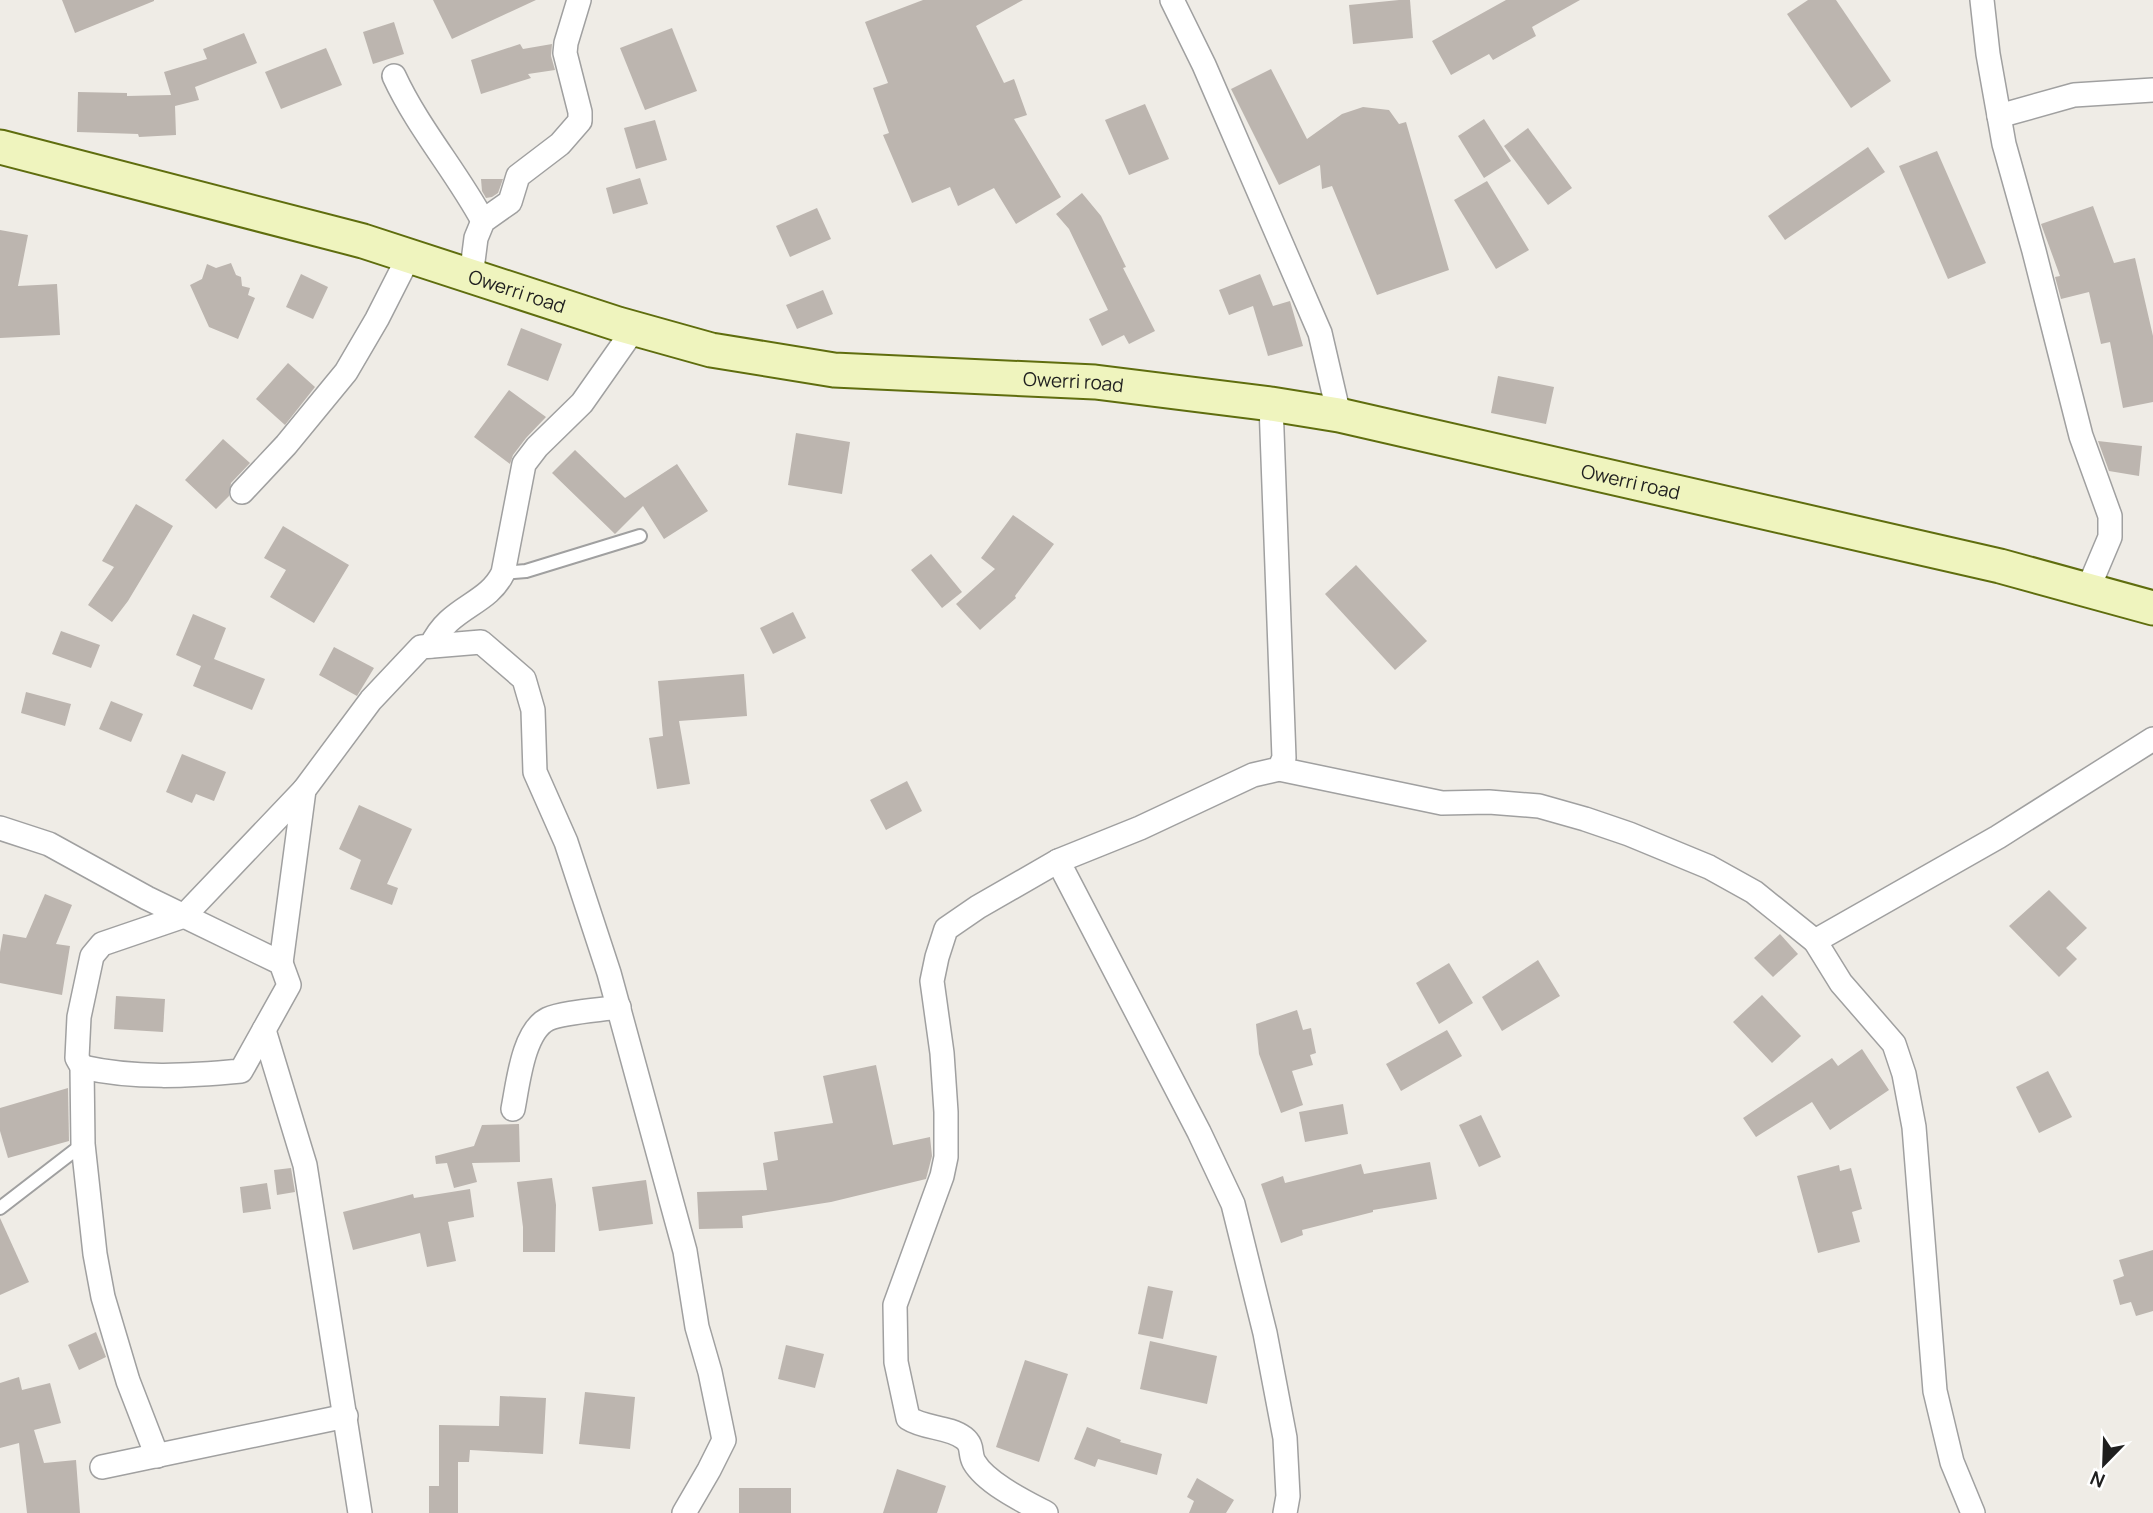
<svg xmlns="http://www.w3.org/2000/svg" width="2153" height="1513" font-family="Manrope,sans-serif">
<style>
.building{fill:#bcb5af}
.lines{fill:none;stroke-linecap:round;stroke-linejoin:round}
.lane-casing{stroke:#a0a0a0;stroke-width:16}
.street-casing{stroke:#a0a0a0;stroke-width:26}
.secondary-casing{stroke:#5f6d0e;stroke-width:37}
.lane{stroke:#fff;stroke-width:12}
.street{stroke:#fff;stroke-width:23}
.secondary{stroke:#eff4be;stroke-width:33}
.labels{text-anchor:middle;stroke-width:6;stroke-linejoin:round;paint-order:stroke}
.street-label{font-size:19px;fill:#1f1f1f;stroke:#fff}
</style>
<rect width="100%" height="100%" fill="#efece6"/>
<g class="building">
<polygon points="62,0 154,0 154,1 75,33"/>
<polygon points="433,0 536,0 452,39"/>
<polygon points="923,0 1023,0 976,26 1004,83 1014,79 1027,115 1014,119 1061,197 1016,224 994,188 958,206 950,187 912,203 883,135 889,133 873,88 888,83 865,22"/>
<polygon points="1399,0 1410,0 1413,38 1353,44 1349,5"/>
<polygon points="1506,0 1580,0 1532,27 1536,36 1493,60 1489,54 1451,75 1432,41"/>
<polygon points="1808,0 1836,0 1891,81 1851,108 1787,14"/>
<polygon points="394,22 404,54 373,64 363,32"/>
<polygon points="672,28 697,91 645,110 620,48"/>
<polygon points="244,33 257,63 195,87 199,100 175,106 176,135 139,137 138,134 77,132 78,92 127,93 127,96 171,95 164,72 207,59 203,49"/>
<polygon points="520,44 523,49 552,44 551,56 555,70 528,74 531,78 481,94 471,60"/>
<polygon points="326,48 342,85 281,109 265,72"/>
<polygon points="1271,69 1307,139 1342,114 1363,107 1389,110 1399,124 1406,122 1449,270 1377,295 1332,186 1322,189 1320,165 1279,185 1231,89"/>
<polygon points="1145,104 1169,159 1129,175 1105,120"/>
<polygon points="1484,119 1511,161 1484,178 1458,136"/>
<polygon points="655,120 667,160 636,169 624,128"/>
<polygon points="1528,128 1572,188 1548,205 1504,146"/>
<polygon points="1868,147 1885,172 1785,240 1768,216"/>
<polygon points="1937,151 1986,263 1948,279 1899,166"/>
<polygon points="640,178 648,204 613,214 606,188"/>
<polygon points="481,179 503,179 498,193 492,197 486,198 482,191"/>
<polygon points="1487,181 1529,250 1496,269 1454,200"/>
<polygon points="1082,193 1101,216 1126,267 1123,268 1155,331 1129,344 1124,335 1102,346 1089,319 1108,310 1069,229 1056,214"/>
<polygon points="2093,206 2114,263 2135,258 2153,336 2153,402 2123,408 2110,342 2101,344 2089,292 2061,299 2055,277 2060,276 2041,224"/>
<polygon points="817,208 831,239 790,257 776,226"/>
<polygon points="0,230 28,235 18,286 57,284 60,335 0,338"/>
<polygon points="231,263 236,275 241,277 242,286 250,288 248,295 255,298 238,339 209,327 190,285 202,279 207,264 216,268"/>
<polygon points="301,274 328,287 313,319 286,307"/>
<polygon points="1260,274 1273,306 1290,301 1303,346 1268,356 1253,306 1229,315 1219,290"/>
<polygon points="823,290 833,314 797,329 786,305"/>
<polygon points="521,328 562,344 548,381 507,365"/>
<polygon points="288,363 315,387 285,425 256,399"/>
<polygon points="1498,376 1554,387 1546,424 1491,413"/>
<polygon points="509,390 546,417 526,438 513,455 510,464 474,437"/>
<polygon points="796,433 850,442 842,494 788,485"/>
<polygon points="223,439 250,463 231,483 229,496 216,509 185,480"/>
<polygon points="2098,441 2142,446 2139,476 2109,471"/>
<polygon points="575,450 625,498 677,464 708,511 664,539 643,506 615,534 552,473"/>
<polygon points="136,504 173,526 128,601 112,622 88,605 114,567 102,561"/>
<polygon points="1013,515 1054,544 1015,596 1016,598 980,630 956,604 995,569 981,558"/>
<polygon points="283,526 349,565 314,623 270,597 286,570 264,558"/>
<polygon points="931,554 962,592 942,608 911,570"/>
<polygon points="1356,565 1427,641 1395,670 1325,594"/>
<polygon points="793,612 806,638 773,654 760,628"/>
<polygon points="193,614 226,628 214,659 265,679 252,710 193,686 201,666 176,655"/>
<polygon points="61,631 100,645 91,668 52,654"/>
<polygon points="334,647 374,668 357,696 319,675"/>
<polygon points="744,674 747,716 679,721 690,784 657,789 649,738 663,736 658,681"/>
<polygon points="26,692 71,704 65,726 21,713"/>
<polygon points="111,701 143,714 131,742 99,729"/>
<polygon points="182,754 226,772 214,801 196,794 192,803 166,792"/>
<polygon points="907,781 922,811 886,830 870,800"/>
<polygon points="359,805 412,829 387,884 398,888 392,905 350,889 361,860 339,849"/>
<polygon points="2049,890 2087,928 2066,948 2077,959 2059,977 2009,926"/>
<polygon points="45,894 72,905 56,944 70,946 62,995 0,983 0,952 3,934 26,938"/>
<polygon points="1780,934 1798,954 1773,977 1754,958"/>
<polygon points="1538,960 1560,996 1502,1031 1482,997"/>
<polygon points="1449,963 1473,1003 1439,1024 1416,983"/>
<polygon points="1762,995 1801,1036 1772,1063 1733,1022"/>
<polygon points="116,996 165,999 163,1032 114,1029"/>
<polygon points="1297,1010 1303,1030 1311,1028 1316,1053 1310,1055 1313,1065 1292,1071 1303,1105 1281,1113 1259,1054 1256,1024"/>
<polygon points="1447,1030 1462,1056 1401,1091 1386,1064"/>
<polygon points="1862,1049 1889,1090 1830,1130 1812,1102 1756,1137 1743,1118 1832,1058 1838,1066"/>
<polygon points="876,1065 893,1145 930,1137 932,1156 926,1179 831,1202 742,1216 743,1228 699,1229 697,1192 767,1190 763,1163 778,1160 774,1132 833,1123 823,1076"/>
<polygon points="2048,1071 2072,1117 2039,1133 2016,1087"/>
<polygon points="68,1088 69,1141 8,1158 0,1131 0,1108"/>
<polygon points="1343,1104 1348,1134 1305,1142 1299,1112"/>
<polygon points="1481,1115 1501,1157 1479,1167 1459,1125"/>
<polygon points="519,1124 520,1162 472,1163 477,1182 454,1188 447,1163 436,1164 435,1156 474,1146 482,1125"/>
<polygon points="1430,1162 1437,1199 1373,1210 1373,1212 1302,1230 1303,1235 1281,1243 1261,1184 1283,1176 1285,1183 1361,1164 1364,1174"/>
<polygon points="1839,1165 1840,1171 1851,1168 1862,1209 1852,1212 1860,1242 1818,1253 1797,1176"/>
<polygon points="291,1168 295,1192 277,1195 274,1170"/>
<polygon points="552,1178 556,1205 555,1252 523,1252 523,1227 517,1182"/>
<polygon points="646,1180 653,1224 599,1231 592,1187"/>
<polygon points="267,1183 271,1209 243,1213 240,1187"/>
<polygon points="470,1189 474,1217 448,1222 456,1261 427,1267 420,1233 353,1250 343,1212 413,1194 414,1198"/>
<polygon points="0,1218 29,1282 0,1295"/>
<polygon points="2153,1250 2153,1311 2136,1316 2131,1302 2120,1305 2113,1280 2124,1276 2119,1260"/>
<polygon points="1148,1286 1173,1291 1163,1339 1138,1334"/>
<polygon points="96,1332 106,1357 79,1370 68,1345"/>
<polygon points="1150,1341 1217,1356 1207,1404 1140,1389"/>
<polygon points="786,1345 824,1354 815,1388 778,1379"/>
<polygon points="1025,1360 1068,1374 1039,1462 996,1447"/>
<polygon points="19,1377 22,1390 50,1383 61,1423 34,1430 44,1463 76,1460 80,1513 27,1513 19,1443 0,1448 0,1383"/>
<polygon points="585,1392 635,1397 630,1449 579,1444"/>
<polygon points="500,1396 546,1398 543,1454 470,1450 469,1462 458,1462 458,1513 429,1513 429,1486 439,1486 439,1425 499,1426"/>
<polygon points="1087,1427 1121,1440 1120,1442 1162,1454 1157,1475 1098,1459 1095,1467 1074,1459"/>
<polygon points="897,1469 946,1486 937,1513 883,1513"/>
<polygon points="1197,1478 1234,1500 1226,1513 1189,1513 1194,1501 1187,1497"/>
<rect x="739" y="1488" width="52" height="25"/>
</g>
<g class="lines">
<g class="lane-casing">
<g id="lane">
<polyline points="503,573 526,571 640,536"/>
<polyline points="0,1208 83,1144"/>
</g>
</g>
<g class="street-casing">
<g id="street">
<polyline points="1172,0 1204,65 1320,333 1339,415"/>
<polyline points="1982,0 1988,54 2004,144 2034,251 2081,436 2110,516 2110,537 2088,589"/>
<path d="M 394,76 C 418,128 456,171 483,221"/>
<polyline points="1999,116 2074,95 2153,90"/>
<polyline points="471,277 476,238 483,221 510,202 518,176 560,144 580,121 580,112 565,53 566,43 579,0"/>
<polyline points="1271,404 1284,758 1279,769 1253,775 1140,828 1058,861 1199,1132 1233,1204 1265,1333 1285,1438 1288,1496 1285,1513"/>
<polyline points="242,492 286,445 346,372 377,319 409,256"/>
<path d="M 431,646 C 449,606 487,606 503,573 L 524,464 L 537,447 L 582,403 L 634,329"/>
<polyline points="1279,769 1442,803 1489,802 1539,806 1585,819 1629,834 1709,867 1754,892 1815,941 1841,983 1894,1044 1904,1074 1914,1127 1935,1391 1952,1462 1973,1513"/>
<path d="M 0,828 L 49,844 L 147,898 L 281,963 L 289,985 L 241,1071 C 188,1076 135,1079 82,1067"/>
<polyline points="1815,941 1998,837 2153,739"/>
<polyline points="281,963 304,790 371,700 421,647 481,642 524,679 533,710 535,772 566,842 609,973 685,1251 697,1327 710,1372 724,1440 709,1470 684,1513"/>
<polyline points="264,1030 305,1165 360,1513"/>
<path d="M 513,1109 C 518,1084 523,1031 548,1019 C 563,1012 601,1010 619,1007"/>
<polyline points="157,1456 128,1381 103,1297 95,1254 83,1144 82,1067 77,1058 79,1017 92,956 102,944 184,916 304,790"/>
<polyline points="102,1467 346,1416"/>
<path d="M 1046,1513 C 1025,1502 986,1483 974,1462 C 969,1453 974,1446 964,1438 C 948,1426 925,1429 908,1418 L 896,1362 L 895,1305 L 942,1176 L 946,1157 L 946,1112 L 942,1053 L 932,981 L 937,957 L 946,929 L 978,907 L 1058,861"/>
</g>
</g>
<g class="secondary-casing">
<g id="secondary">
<path id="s1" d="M 0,147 L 363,241 L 618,324 L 711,350 L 834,370 L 1095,382 L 1271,404 L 1339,415 L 2000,566 L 2153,608"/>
</g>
</g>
<use href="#lane" class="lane"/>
<use href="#street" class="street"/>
<use href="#secondary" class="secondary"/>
</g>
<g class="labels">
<g class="street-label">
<text dy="7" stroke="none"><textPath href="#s1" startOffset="537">Owerri road</textPath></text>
<text dy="7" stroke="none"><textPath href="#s1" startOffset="1104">Owerri road</textPath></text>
<text dy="7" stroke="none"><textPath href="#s1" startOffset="1671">Owerri road</textPath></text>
</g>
</g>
<g transform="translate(2104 1464) rotate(203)" stroke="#ffffff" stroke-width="5" paint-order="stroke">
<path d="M0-5L12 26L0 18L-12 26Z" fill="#1f1f1f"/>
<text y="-10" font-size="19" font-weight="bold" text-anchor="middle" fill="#1f1f1f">N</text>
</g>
</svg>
